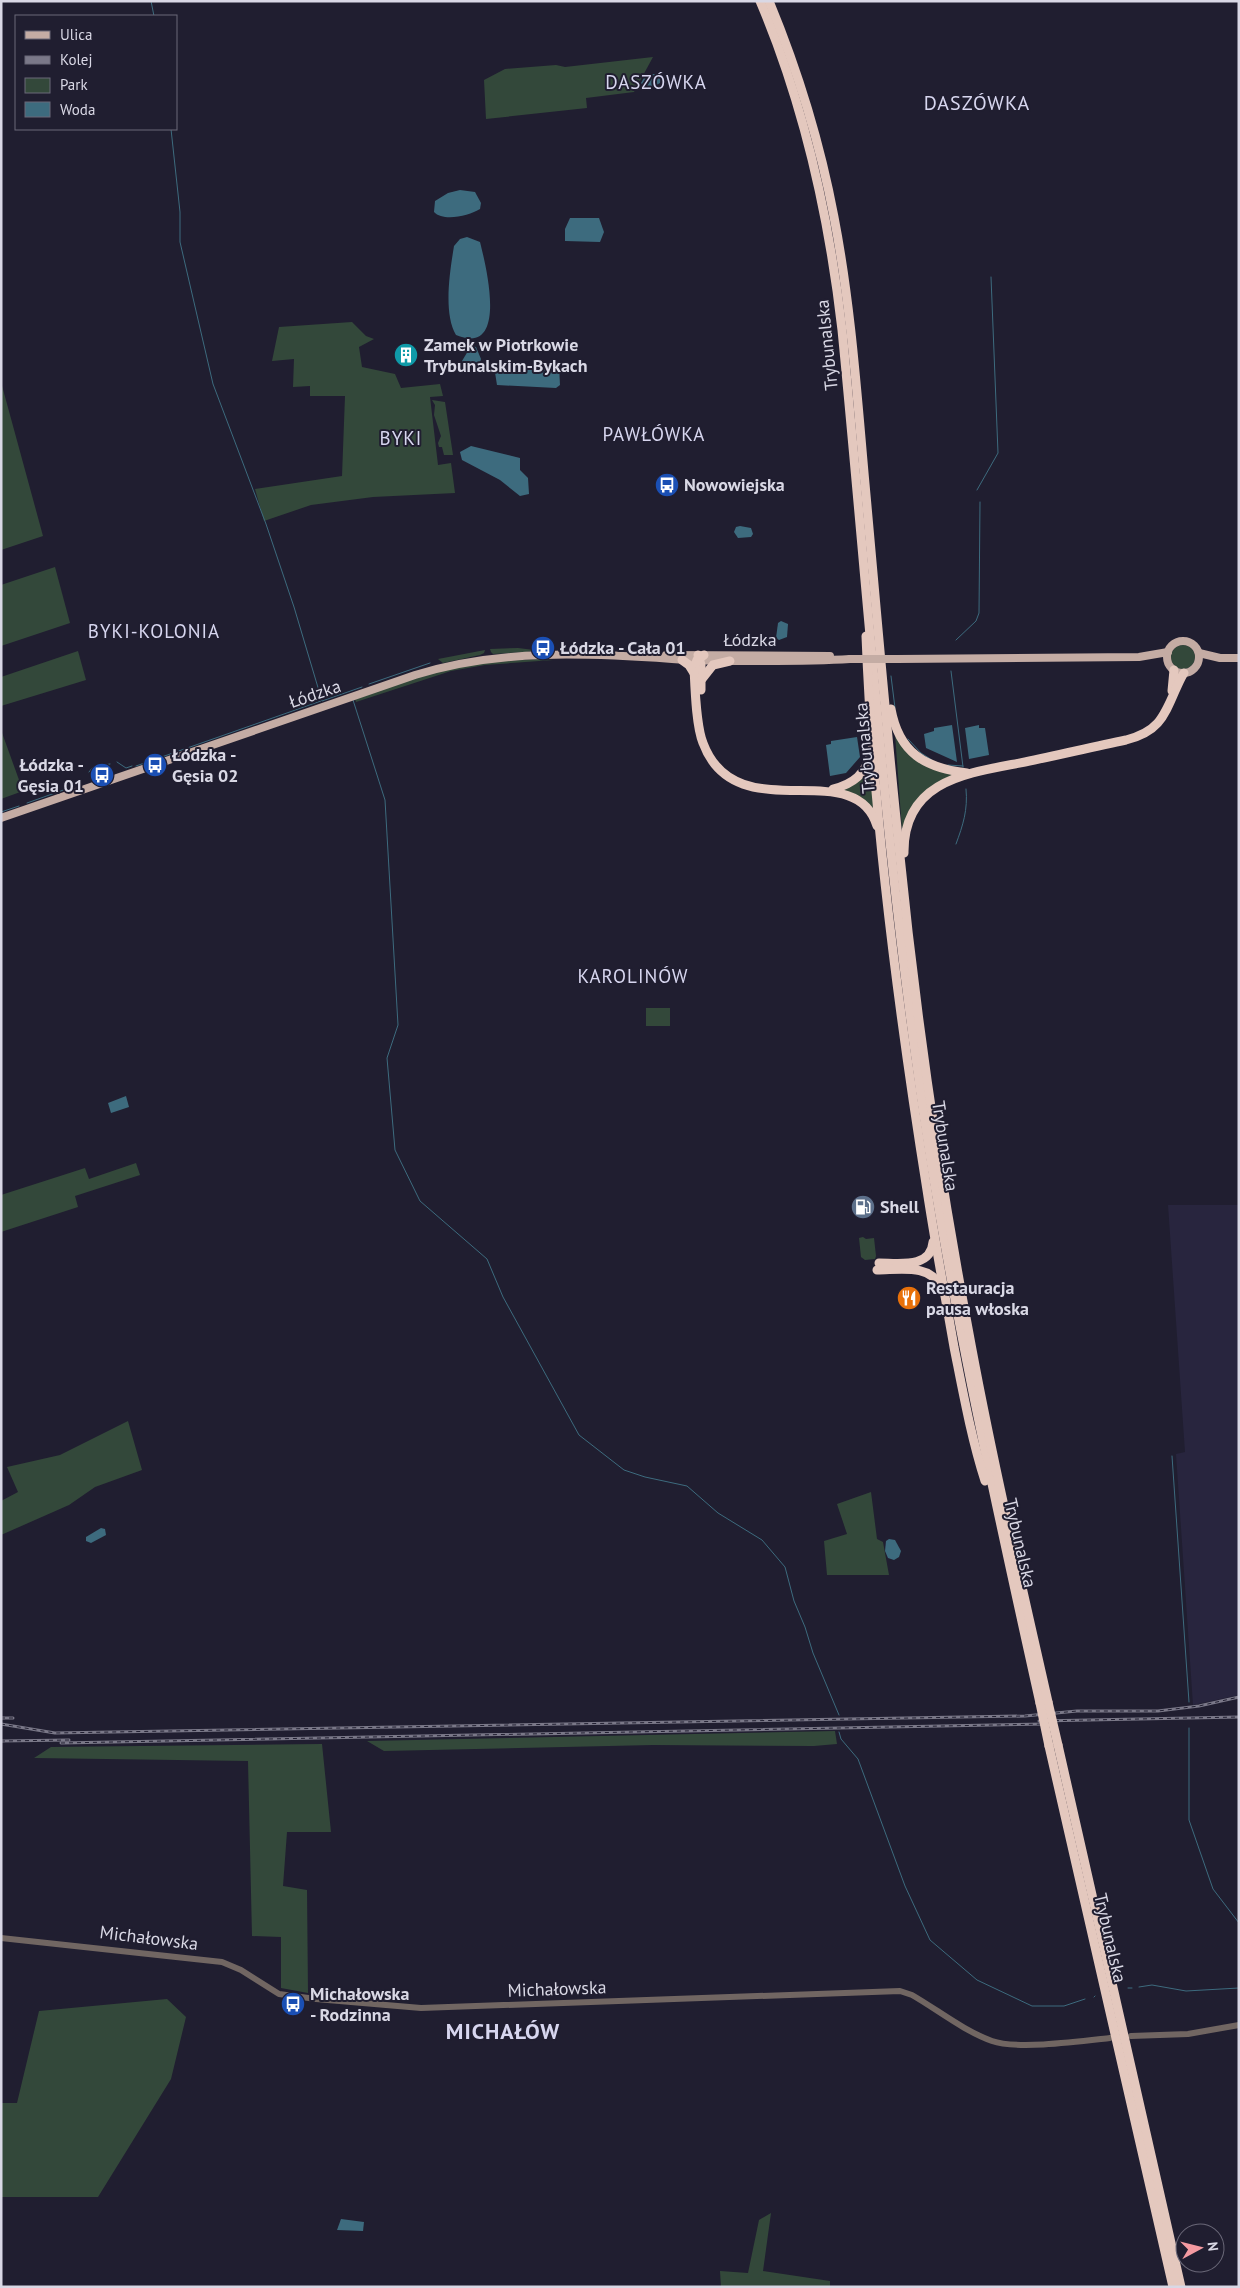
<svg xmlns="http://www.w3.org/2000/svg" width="1240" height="2288" font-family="'PT Sans',sans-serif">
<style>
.built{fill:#28253e}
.green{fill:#33483a}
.water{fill:#3d6b7e}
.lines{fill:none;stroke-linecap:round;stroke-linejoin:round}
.stream{stroke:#3d6b7e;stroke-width:1}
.minor{stroke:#716662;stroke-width:6}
.major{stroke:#c4aca4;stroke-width:8}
.highway{stroke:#e4c8be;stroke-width:9}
.rail-casing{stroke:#7a7888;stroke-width:3}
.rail{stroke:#201e30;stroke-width:1;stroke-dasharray:4;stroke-linecap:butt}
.major-bridge{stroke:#c4aca4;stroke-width:8}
.highway-bridge{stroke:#e4c8be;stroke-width:9}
.labels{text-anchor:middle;stroke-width:4;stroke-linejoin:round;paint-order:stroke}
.poi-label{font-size:18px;font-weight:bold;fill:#d9d8e5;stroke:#201e30;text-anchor:start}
.street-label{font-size:18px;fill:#d9d8e5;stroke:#201e30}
.neighbourhood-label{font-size:19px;letter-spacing:1px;fill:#d7d6ef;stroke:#201e30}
.quarter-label{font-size:20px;letter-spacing:1px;fill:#d7d6ef;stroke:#201e30}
.district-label{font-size:22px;font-weight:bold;letter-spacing:1px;fill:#d7d6ef;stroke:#201e30}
</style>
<rect width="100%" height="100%" fill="#201e30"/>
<polygon class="built" points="1168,1205 1239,1205 1239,1695 1193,1705 1176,1454 1185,1452"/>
<g class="green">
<polygon points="653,57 634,92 586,98 587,108 486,119 484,80 505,69 556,65 565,67"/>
<polygon points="352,322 366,336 374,339 359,347 362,367 395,374 401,388 440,384 443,396 430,397 438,465 451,463 455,493 373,497 311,505 264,521 255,489 342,476 345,396 310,396 310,386 293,387 294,359 272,361 279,327"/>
<polygon points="1,382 43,536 1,550"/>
<polygon points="432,400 445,402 453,455 444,455 442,447 439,447 438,443 441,436 434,415 435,405"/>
<polygon points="55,567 70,623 1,646 1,585"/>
<circle cx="1183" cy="657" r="12"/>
<polygon points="518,648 534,650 527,652 493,654 491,652 490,649"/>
<polygon points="485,650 484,653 480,655 443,663 438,659"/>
<polygon points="78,651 86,680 1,706 1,677"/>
<polygon points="539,659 553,660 485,665 451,671 356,702 355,699 413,679 469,663"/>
<polygon points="1,730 23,791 1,799"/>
<path d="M 895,734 C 917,760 921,766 955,775 C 922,789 918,800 902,830 Z"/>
<polygon points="870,765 874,812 860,797 843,790"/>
<rect x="646" y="1008" width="24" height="18"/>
<polygon points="136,1163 140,1175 75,1196 78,1207 1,1232 1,1195 85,1168 89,1179"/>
<polygon points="863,1237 866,1239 874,1238 876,1256 875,1259 865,1260 861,1257 859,1238"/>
<polygon points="128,1421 142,1470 95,1487 69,1505 1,1535 1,1501 18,1492 7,1467 60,1455"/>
<polygon points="871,1492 877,1539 883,1542 889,1575 827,1575 824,1541 847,1534 837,1504"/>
<polygon points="835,1731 837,1744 814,1746 653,1745 384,1751 367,1741"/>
<polygon points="322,1744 331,1832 287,1832 283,1886 307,1890 308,1993 281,1988 281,1937 252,1936 248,1761 34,1758 51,1747"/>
<polygon points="167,1999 186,2017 171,2079 98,2197 1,2197 1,2103 17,2103 39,2011"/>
<polygon points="771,2213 763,2271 830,2281 830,2287 721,2287 720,2271 748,2273 759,2220"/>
</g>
<g class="water">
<polygon points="646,74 658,74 661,76 660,83 653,87 643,86 641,83"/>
<path d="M 460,190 L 475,192 L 481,203 L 480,209 C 469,216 443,222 434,212 L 435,201 L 448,193 Z"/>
<polygon points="570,218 599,218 604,232 600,242 565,241 565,229"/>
<path d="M 467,237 L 480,242 C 486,266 509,357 456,335 C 443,313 450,271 454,246 L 460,239 Z"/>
<path d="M 471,346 L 476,347 L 481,359 C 479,367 476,370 467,371 L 464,367 L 462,361 Z"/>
<polygon points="494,366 559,366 560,385 556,388 497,385"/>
<polygon points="471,446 520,458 520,470 528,478 529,494 520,496 500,480 462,460 460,452"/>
<polygon points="740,526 751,528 753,534 751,537 738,538 734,532 736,527"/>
<polygon points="781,621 788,624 787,637 779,640 776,638 778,623"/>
<polygon points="952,725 957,762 926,748 924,734 934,731 934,728"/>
<polygon points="979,725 979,728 985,728 989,755 969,759 965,728"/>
<polygon points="857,737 860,757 846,773 830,776 826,745 831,744 831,741"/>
<polygon points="126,1096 129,1107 111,1113 108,1103"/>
<polygon points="101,1528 105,1529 106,1535 91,1543 86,1541 86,1537"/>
<polygon points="889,1539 895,1540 901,1551 899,1557 894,1560 888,1558 885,1551 886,1541"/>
<polygon points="341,2219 364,2222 363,2231 337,2230"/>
</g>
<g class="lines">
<g class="stream">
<polyline points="151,1 154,16"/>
<polyline points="171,129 180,212 180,242 213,384 266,524 294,607 322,701 362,687"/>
<polyline points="977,490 998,453 991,277"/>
<polyline points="956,640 976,621 979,613 980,502"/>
<polyline points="951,671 963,767"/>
<polyline points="891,676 895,708"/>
<polyline points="369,684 430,663"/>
<polyline points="353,700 385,800 398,1025 387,1058 395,1150 420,1201 487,1259 503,1297 579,1435 624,1470 645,1477 687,1486 718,1513 762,1540 785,1567 794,1601 805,1627 813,1653 839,1715"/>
<polyline points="908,739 921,753 932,760"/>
<polyline points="117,762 126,768 132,766"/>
<polyline points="948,765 963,766"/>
<polyline points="136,766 321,701"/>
<polyline points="89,772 93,767 110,764"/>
<polyline points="27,803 69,788"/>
<polyline points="1,812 19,806"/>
<path d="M 956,844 C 963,825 968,810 966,789"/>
<polyline points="1172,1456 1189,1702"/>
<polyline points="1189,1728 1189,1820 1213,1889 1239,1923"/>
<polyline points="839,1732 841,1739 858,1759 905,1886 930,1940 977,1980 1032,2006 1064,2006 1085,1999"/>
<polyline points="1139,1987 1152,1985 1186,1991 1239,1988"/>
<polyline points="1128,1988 1132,1988"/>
<polyline points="1094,1997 1095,1996"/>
</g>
<g class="minor">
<path d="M 1,1938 L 222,1962 L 241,1970 L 279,1994 L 316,1999 L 421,2008 L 900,1991 L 912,1995 C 938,2010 964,2031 992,2041 C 1017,2050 1083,2041 1110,2038"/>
<polyline points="1131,2036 1188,2034 1239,2025"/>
</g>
<g class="major">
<circle cx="1183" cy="657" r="16"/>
<polyline points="1199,653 1220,658 1239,658"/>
<polyline points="666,655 830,656"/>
<polyline points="897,659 1139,657 1168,652"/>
<path d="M 1,818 L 415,675 C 498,649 586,653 672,659 C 699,661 728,661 755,661 C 787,661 819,661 850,659"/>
</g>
<g class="highway">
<path d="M 760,1 C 805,107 829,216 842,330 C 866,575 883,822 917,1066 C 946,1281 993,1492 1040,1703"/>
<path d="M 769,1 C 798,71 820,143 834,217 C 851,305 857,395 865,484 C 876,605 886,726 899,847 C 915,1008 938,1169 968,1328 C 991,1454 1020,1578 1048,1702"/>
<path d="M 866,636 C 873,819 898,1009 927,1190 C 935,1243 945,1295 954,1347 C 963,1392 971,1437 985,1481"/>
<polyline points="698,655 701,665 701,690"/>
<path d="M 704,655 L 697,660 L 694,668 C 695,688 696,726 703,743 C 736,832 855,753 877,826"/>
<polyline points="682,660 689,665 694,673"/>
<polyline points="702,679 713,665 730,661"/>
<polyline points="1172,691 1174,670"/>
<path d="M 891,709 C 899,753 925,768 967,773"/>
<path d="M 833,789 C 853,784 866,774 871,753"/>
<path d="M 904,853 C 903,779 969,773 1025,762 C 1059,755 1092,747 1126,740 C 1157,732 1163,719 1175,691 C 1178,685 1180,679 1184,673"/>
<path d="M 879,1263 C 898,1263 931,1269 933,1242"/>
<path d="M 877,1270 C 899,1270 931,1263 941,1288"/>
<polyline points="1058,1745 1181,2287"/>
<polyline points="1049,1746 1173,2287"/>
</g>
<g class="rail-casing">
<g id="rail">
<polyline points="1,1718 13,1718"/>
<polyline points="1039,1721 1239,1717"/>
<polyline points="1,1724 55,1733 1025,1716 1077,1711 1158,1711 1199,1706 1239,1697"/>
<polyline points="1,1741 69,1740"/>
<polyline points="61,1743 1046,1724"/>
</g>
</g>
<use href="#rail" class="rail"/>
<polyline class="major-bridge" points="850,659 897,659"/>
<g class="highway-bridge">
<polyline points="1048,1702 1058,1745"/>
<polyline points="1040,1703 1049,1746"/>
</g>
</g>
<defs>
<g id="building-disc" transform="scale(1.25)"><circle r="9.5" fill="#0f9aa8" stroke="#201e30"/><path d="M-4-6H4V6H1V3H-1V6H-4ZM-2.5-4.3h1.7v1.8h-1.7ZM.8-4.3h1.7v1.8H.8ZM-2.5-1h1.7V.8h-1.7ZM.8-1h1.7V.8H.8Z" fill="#fff"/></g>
<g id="bus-disc" transform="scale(1.25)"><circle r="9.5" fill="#1a4fb4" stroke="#201e30"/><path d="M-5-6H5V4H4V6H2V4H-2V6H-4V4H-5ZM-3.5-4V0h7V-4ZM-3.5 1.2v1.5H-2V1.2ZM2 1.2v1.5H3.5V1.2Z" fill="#fff"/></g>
<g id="fuel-disc" transform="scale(1.25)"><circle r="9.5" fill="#5c6f8a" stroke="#201e30"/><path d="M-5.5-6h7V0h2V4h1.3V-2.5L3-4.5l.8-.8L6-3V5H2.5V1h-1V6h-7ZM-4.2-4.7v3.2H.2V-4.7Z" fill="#fff"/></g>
<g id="restaurant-disc" transform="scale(1.25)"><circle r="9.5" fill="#e8710a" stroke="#201e30"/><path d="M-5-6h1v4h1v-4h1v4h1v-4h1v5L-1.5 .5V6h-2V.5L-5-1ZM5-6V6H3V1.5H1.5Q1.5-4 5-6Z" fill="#fff"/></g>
</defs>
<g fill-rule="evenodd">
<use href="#building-disc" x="406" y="355"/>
<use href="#bus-disc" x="667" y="485"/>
<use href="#bus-disc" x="543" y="648"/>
<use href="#bus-disc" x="155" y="765"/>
<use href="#bus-disc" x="102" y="775"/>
<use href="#fuel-disc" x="863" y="1207"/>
<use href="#restaurant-disc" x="909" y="1298"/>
<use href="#bus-disc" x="293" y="2004"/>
</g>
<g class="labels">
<g class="poi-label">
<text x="424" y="351">Zamek w Piotrkowie<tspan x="424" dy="21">Trybunalskim-Bykach</tspan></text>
<text x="684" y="491">Nowowiejska</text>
<text x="560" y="654">Łódzka - Cała 01</text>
<text x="172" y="761">Łódzka -<tspan x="172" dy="21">Gęsia 02</tspan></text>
<text x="84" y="771" text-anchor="end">Łódzka -<tspan x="84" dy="21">Gęsia 01</tspan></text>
<text x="880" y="1213">Shell</text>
<text x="926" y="1294">Restauracja<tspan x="926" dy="21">pausa włoska</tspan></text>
<text x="310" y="2000">Michałowska<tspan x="310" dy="21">- Rodzinna</tspan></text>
</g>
<g class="street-label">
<text transform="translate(827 345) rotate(-96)" y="6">Trybunalska</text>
<text x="750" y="646">Łódzka</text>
<text transform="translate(315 694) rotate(-19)" y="6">Łódzka</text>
<text transform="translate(865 748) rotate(-95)" y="6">Trybunalska</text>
<text transform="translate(945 1146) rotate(81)" y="6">Trybunalska</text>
<text transform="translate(1020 1543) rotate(77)" y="6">Trybunalska</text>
<text transform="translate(149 1938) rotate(7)" y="6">Michałowska</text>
<text transform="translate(1110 1938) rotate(77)" y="6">Trybunalska</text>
<text transform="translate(557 1989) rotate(-2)" y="6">Michałowska</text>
</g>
<g class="neighbourhood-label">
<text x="656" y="89">DASZÓWKA</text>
<text x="654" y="441">PAWŁÓWKA</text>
<text x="401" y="445">BYKI</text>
<text x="154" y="638">BYKI-KOLONIA</text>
<text x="633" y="983">KAROLINÓW</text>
</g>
<g class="quarter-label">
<text x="977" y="110">DASZÓWKA</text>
</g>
<g class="district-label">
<text x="503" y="2039">MICHAŁÓW</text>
</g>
</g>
<rect width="1240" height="2288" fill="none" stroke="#d9d8e5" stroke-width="5"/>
<rect x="15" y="15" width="162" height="115" fill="#201e30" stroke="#6a6878"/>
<rect x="25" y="31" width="25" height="8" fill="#c4aca4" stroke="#6a6878"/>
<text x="60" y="40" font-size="15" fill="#d9d8e5">Ulica</text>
<rect x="25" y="56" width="25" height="8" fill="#7a7888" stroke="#6a6878"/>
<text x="60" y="65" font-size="15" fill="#d9d8e5">Kolej</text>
<rect x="25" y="78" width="25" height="15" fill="#33483a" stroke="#6a6878"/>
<text x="60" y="90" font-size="15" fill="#d9d8e5">Park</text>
<rect x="25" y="102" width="25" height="15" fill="#3d6b7e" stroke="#6a6878"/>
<text x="60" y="115" font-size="15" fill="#d9d8e5">Woda</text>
<g transform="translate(1200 2248) rotate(83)"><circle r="24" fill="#201e30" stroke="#6a6878"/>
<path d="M0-4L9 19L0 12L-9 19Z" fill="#f49aa1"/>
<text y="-8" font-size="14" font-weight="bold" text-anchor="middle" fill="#d9d8e5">N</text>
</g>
</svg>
